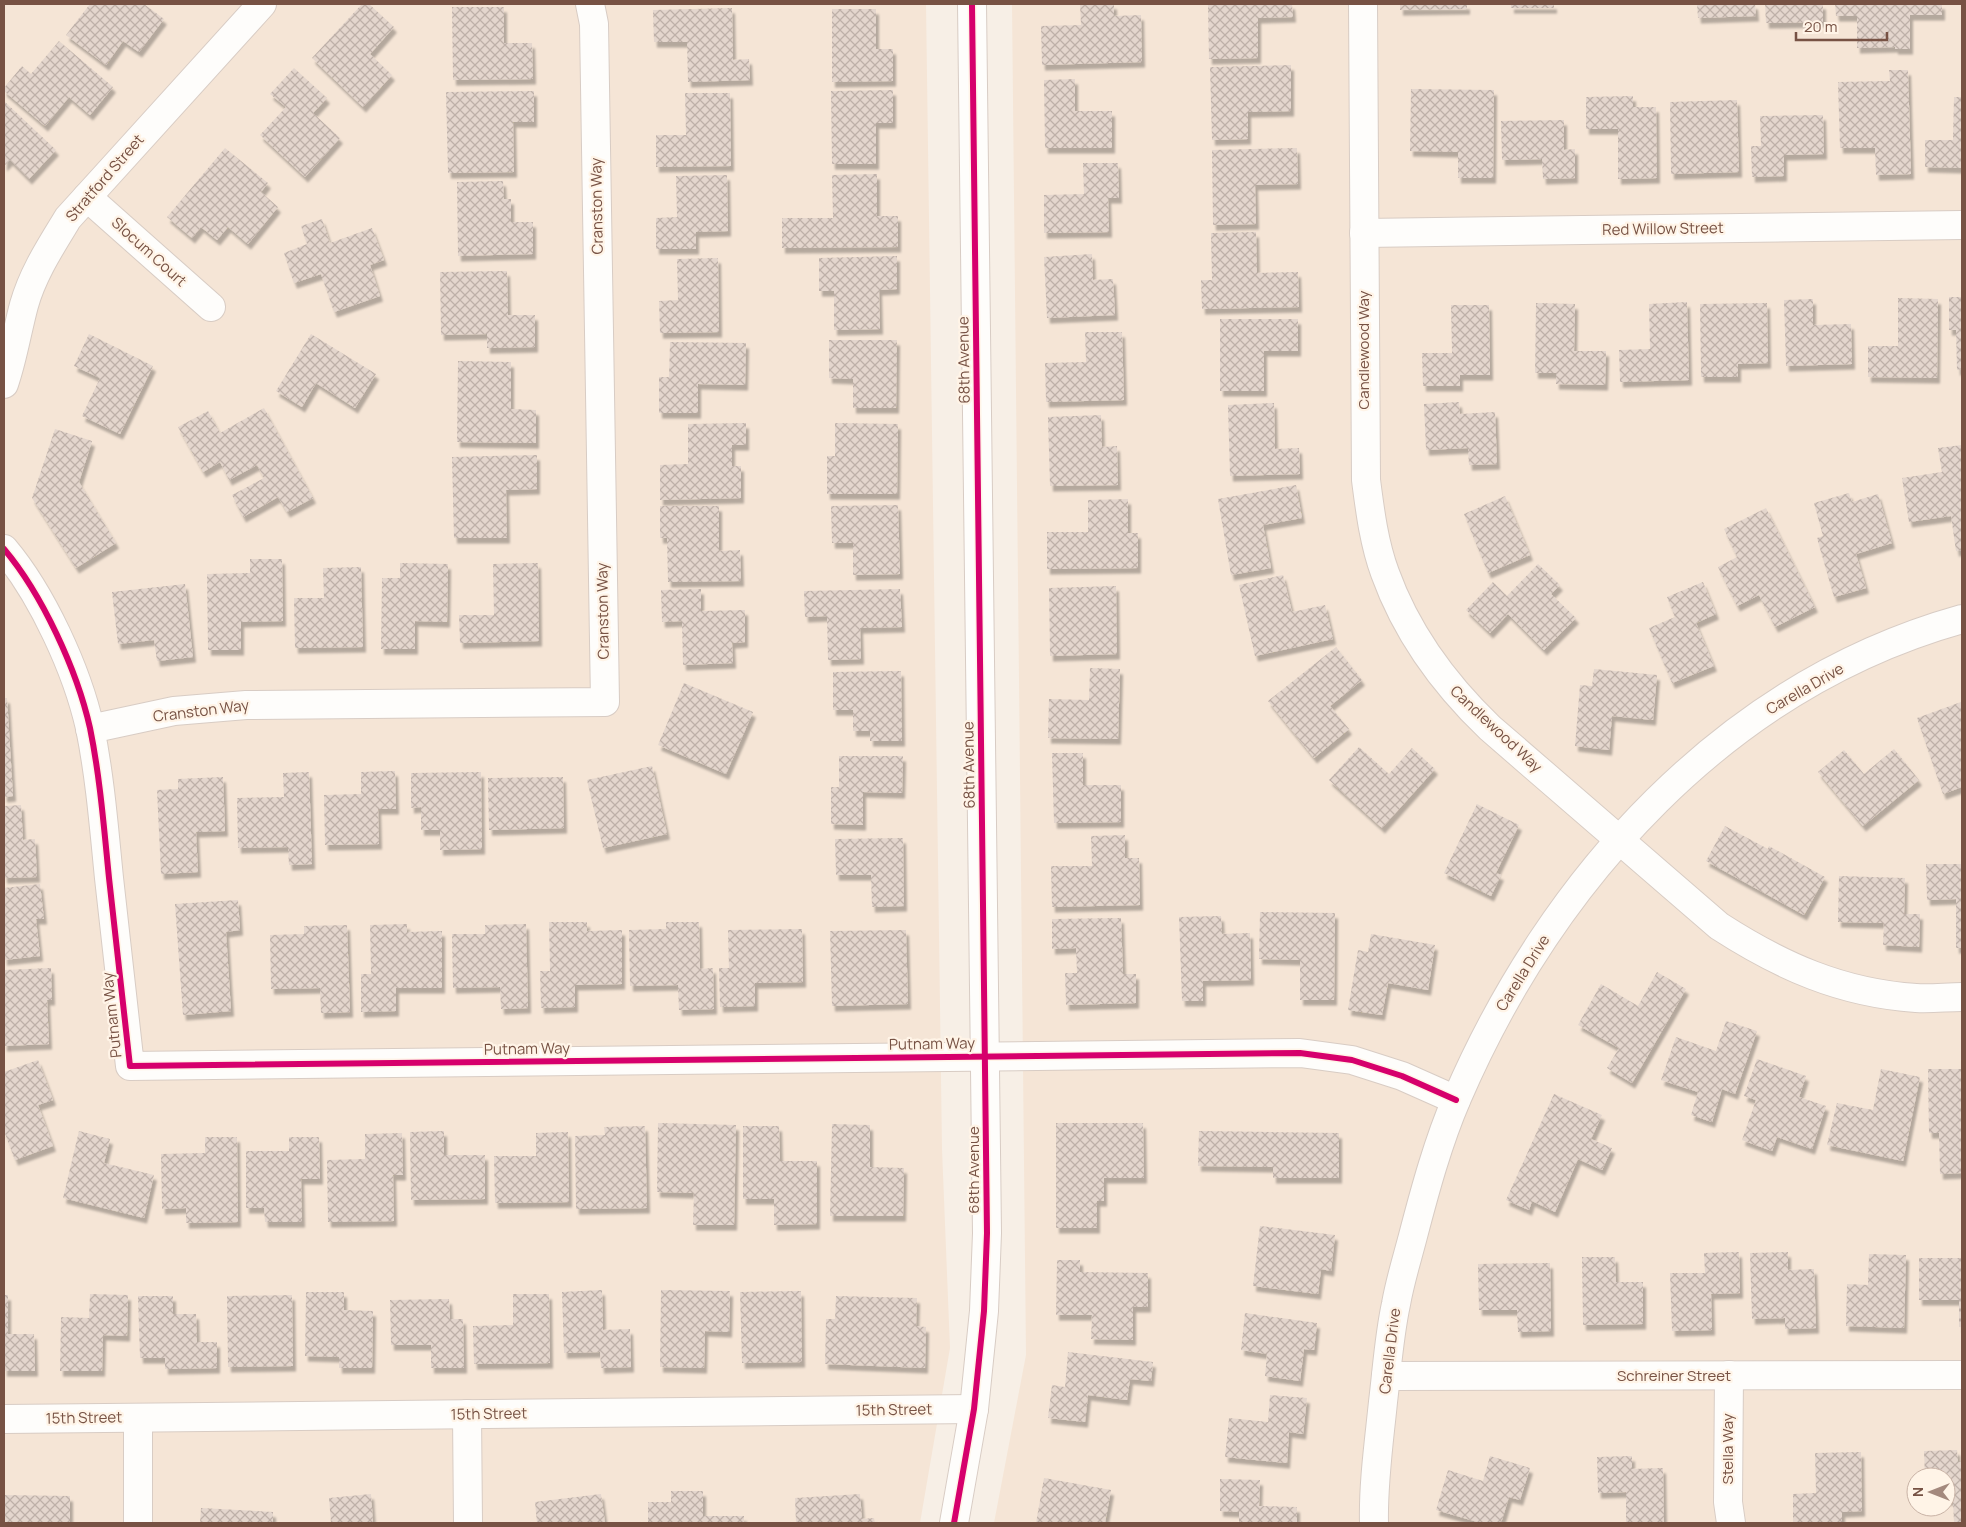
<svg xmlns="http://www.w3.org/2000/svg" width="1966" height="1527" font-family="Manrope,sans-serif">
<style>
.residential{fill:#f5e5d6;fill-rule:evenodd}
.building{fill:url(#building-cross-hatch);filter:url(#shadow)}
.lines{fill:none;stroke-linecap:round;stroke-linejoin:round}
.minor-casing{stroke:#d8ccc4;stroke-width:30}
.minor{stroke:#fefdfb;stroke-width:28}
.cycleway-casing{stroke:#fff4e7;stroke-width:9}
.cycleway{stroke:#d6006c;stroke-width:6}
.labels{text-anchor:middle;stroke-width:4.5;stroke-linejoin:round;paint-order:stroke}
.street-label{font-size:15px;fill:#775244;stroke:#fff4e7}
</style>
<defs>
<pattern id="building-cross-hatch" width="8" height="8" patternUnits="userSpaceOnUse" patternTransform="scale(1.25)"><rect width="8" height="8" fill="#e4d6cd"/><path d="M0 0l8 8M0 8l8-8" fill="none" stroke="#beb0a8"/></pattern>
<filter id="shadow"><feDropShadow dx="3" dy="5.5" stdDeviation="1" flood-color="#0004"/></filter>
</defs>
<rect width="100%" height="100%" fill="#f7efe6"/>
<g class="residential">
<polygon points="4,4 926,4 942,1149 950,1348 920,1523 4,1523"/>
<path d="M 1012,4 L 1962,4 L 1962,1523 L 994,1523 L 1026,1355 ZM 1916,1477 L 1946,1477 L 1946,1507 L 1916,1507 Z"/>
</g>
<g class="building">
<polygon points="90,4 144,4 164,19 139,52 123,41 106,65 66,35"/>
<polygon points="362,4 369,4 394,27 370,54 392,75 363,107 312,58"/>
<polygon points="1080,4 1114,4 1114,16 1141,15 1142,62 1042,65 1041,26 1081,25"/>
<polygon points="1208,4 1292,4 1293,17 1258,18 1258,58 1209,59"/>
<polygon points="1400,4 1467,4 1467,9 1400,10"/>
<rect x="1511" y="4" width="43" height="4"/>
<polygon points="1697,4 1755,4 1756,16 1698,18"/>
<polygon points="1765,4 1823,4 1823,22 1766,23"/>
<polygon points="1835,4 1942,4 1942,15 1910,15 1910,49 1895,49 1895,47 1857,48 1857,16 1836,16"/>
<polygon points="452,7 504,7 504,43 532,43 533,79 453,80"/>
<polygon points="732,8 733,60 749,59 750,80 688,82 687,42 654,42 653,10"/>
<polygon points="832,9 876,9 876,49 893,49 893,81 832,82"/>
<polygon points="59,41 113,87 90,115 69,97 45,126 4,91 4,88 22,66 31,74"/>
<polygon points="1291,65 1291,111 1248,112 1248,139 1212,140 1210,67"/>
<polygon points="294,68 327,98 313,113 340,138 305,177 260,135 286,107 270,94"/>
<polygon points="1889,70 1908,70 1911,174 1876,175 1875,148 1840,148 1838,82 1890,81"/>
<polygon points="1075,79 1075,111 1112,111 1112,148 1045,148 1044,80"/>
<polygon points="1411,89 1494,90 1493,178 1458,178 1458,152 1410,151"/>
<polygon points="893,90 893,123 876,123 876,164 832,164 831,91"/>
<polygon points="534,91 534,122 513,122 514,172 448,173 446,92"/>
<polygon points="685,93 730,93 731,166 656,167 656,135 686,135"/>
<polygon points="1633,96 1633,107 1656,107 1657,178 1618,179 1618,129 1586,129 1586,97"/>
<polygon points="1954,97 1962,97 1962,168 1925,167 1925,140 1953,140"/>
<polygon points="1737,100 1739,172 1671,174 1670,102"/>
<polygon points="4,101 56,150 29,179 10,160 4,166"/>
<polygon points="1823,115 1824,154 1784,155 1784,176 1752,177 1751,146 1761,146 1760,116"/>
<polygon points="1564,120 1564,150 1575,149 1575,178 1543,179 1542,159 1502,160 1501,121"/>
<polygon points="225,148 268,183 261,192 278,207 248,244 228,227 217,240 201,227 192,238 167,217"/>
<polygon points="1297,148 1298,184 1255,185 1256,224 1213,225 1212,150"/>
<polygon points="1083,163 1118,163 1119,198 1108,198 1109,232 1044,233 1044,195 1084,194"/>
<polygon points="877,174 877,216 898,216 898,247 782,248 782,218 833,218 832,175"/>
<polygon points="727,175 728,231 696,232 696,249 656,249 656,218 677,217 676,176"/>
<polygon points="503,181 504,199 511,199 511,222 533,222 533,254 458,256 457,182"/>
<polygon points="322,219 330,243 372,228 384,260 370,265 380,296 334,312 321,274 294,283 284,253 307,244 301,226"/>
<polygon points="1256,232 1257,273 1298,272 1299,307 1202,309 1201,280 1212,280 1211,233"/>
<polygon points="1092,254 1093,280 1113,279 1115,315 1047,318 1044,257"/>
<polygon points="897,256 897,289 879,290 880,329 834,330 834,291 819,291 819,258"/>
<polygon points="718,258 719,332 660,333 659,301 678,300 677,259"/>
<polygon points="507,271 508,315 535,315 535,347 487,348 487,334 441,335 440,272"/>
<polygon points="1949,297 1962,297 1962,369 1957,370 1956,330 1949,330"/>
<polygon points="1898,298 1938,299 1937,378 1868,377 1868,346 1898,346"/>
<polygon points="1813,299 1813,325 1851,324 1852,364 1786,366 1784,300"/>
<polygon points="1687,302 1689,380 1620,382 1619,350 1650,349 1649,304"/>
<polygon points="1536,303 1575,304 1574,351 1606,351 1605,385 1556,384 1556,373 1535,373"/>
<polygon points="1767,303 1768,363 1738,364 1738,377 1701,377 1700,304"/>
<polygon points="1451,305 1489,305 1490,375 1460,375 1460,386 1423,386 1422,353 1452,353"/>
<polygon points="1220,319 1298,319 1298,351 1264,351 1264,391 1220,391"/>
<polygon points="1085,332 1122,332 1124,400 1046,402 1045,363 1086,362"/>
<polygon points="89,334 153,366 120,434 82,416 100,378 74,366"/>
<polygon points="311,334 376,374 355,408 316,383 302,407 276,391"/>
<polygon points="829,340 897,340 896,408 853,408 853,379 829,378"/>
<polygon points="670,342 746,343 745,385 698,384 698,413 659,413 659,377 669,377"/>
<polygon points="458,361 511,362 511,409 536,410 536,443 457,442"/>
<polygon points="1459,402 1460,414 1495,412 1497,464 1469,465 1468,448 1426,450 1424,404"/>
<polygon points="1274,403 1275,449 1299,448 1300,474 1230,476 1228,405"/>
<polygon points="264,408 313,498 287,512 278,497 243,517 232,495 264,478 257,465 229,480 220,462 203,472 178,427 208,411 220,433"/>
<polygon points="1101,415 1102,447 1117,446 1118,485 1050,486 1048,417"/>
<polygon points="746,423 746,445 732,445 732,466 741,466 741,498 660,500 660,465 688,464 688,424"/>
<polygon points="835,423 898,424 897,494 827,494 827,456 835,456"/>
<polygon points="55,429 92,441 79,482 116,543 76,568 32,498"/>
<polygon points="1962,445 1962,550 1956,551 1951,516 1909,522 1902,478 1942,472 1938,448"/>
<polygon points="537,455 537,489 506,490 507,538 454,538 452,457"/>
<polygon points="1296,485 1302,518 1263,525 1271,568 1231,575 1218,499"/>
<polygon points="1849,493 1852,502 1878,494 1892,543 1856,554 1866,588 1834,597 1817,538 1823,536 1814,503"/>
<polygon points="1505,496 1530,555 1488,573 1464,514"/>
<polygon points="1128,499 1128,533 1138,533 1138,568 1047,569 1047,532 1088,532 1088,500"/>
<polygon points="898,505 900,574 853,575 853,543 832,543 831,506"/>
<polygon points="660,506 719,506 719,551 740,550 741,581 668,582 667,538 660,538"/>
<polygon points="1766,508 1815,607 1775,627 1759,595 1737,606 1718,567 1737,557 1724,529"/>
<polygon points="250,559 282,559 283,621 241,622 241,650 208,650 207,574 250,573"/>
<polygon points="400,563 448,564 447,622 415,621 415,649 381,649 382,578 400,578"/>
<polygon points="538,563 539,641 460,643 459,615 494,615 493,564"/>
<polygon points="1538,564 1560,585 1551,594 1576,618 1544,650 1508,614 1490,633 1466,610 1493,582 1507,596"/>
<polygon points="361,567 363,647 295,648 294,598 324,598 323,568"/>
<polygon points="1283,575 1292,612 1325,605 1333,639 1255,656 1239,585"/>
<polygon points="1703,582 1716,614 1696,623 1714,666 1672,683 1649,628 1675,617 1667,597"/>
<polygon points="185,584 193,657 157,661 154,640 118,644 112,592"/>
<polygon points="1116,586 1117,654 1050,656 1049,588"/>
<polygon points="701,589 701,611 745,610 745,642 732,643 733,663 683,665 682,621 662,622 661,590"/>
<polygon points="900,589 902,627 860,628 861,659 828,660 827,616 805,617 804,591"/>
<polygon points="1336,647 1362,680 1330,706 1349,729 1314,758 1268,701"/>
<polygon points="1090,668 1120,669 1118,739 1048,738 1049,699 1089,700"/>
<polygon points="1594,669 1657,675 1653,720 1612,716 1609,750 1575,746 1580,685 1592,686"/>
<polygon points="901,671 902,741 870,741 870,731 853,731 853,710 833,710 833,672"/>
<polygon points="684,683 753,712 726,774 658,745"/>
<polygon points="4,698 7,698 13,796 4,797"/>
<polygon points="1961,702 1962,787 1943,794 1917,718"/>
<polygon points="1359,747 1389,774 1412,748 1435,769 1382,828 1329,780"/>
<polygon points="1894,749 1919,780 1863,826 1818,772 1844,750 1864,774"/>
<polygon points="1052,753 1083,753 1083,785 1121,785 1121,822 1054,823"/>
<polygon points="839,756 903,756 902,793 863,792 863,825 831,824 831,787 839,787"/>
<polygon points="652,766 667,834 603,848 587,780"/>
<polygon points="395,771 396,809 378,809 379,844 325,845 324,795 361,794 361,772"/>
<polygon points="309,772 312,864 289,865 288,847 238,848 237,798 284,797 283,773"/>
<polygon points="481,772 482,849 440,850 440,830 421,830 421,807 411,808 411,773"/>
<polygon points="223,777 225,831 196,832 198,872 161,874 157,790 178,789 178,779"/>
<polygon points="563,777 564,828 489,830 488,778"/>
<polygon points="1477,804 1519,825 1496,873 1501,875 1491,896 1444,873"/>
<polygon points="21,805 23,840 35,839 37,877 4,878 4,806"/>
<polygon points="1725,826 1768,849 1769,846 1825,877 1804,915 1706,861"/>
<polygon points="1125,835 1125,858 1139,858 1140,905 1052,907 1051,866 1092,866 1091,836"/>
<polygon points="903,838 904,906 872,907 871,875 836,875 835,839"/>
<polygon points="1926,864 1962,864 1962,948 1956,948 1956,899 1927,900"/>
<polygon points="1839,876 1905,878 1904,914 1920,914 1919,947 1883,945 1884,923 1838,922"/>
<polygon points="40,884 44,919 36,919 40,956 4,960 4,888"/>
<polygon points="238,900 240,930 226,932 231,1011 183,1015 175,904"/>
<polygon points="1260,912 1335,913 1334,1000 1300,1000 1300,960 1259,959"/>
<polygon points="1221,916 1222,934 1250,933 1251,980 1203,981 1203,1001 1182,1001 1179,917"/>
<polygon points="1121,918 1123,974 1136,974 1136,1003 1066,1005 1065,973 1077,973 1076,948 1052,949 1052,919"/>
<polygon points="549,922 587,922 587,931 622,930 622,984 575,985 575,1007 541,1008 540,971 550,971"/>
<polygon points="666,922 699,922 700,969 713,968 714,1009 679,1010 678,985 630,986 629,930 666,929"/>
<polygon points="407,924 407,932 442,931 442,988 396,988 396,1011 361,1012 361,974 371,974 370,925"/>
<polygon points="526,924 528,1008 501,1009 500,987 453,988 452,934 485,934 485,925"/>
<polygon points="347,925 350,1012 321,1013 320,988 271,989 270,935 304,934 304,926"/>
<polygon points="802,929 803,982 755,983 755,1006 720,1007 719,968 729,968 728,930"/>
<polygon points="906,930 908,1004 832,1006 830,931"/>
<polygon points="1371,934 1435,945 1428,990 1388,983 1382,1015 1348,1010 1358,950 1368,952"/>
<polygon points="51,968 52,1000 47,1000 49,1044 4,1046 4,970"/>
<polygon points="1657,972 1686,989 1632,1083 1607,1068 1619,1048 1578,1025 1601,984 1638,1006"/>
<polygon points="1726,1021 1757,1031 1735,1094 1722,1089 1712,1122 1691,1115 1698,1092 1661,1080 1676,1037 1716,1051"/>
<polygon points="1757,1059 1806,1076 1799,1097 1826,1106 1812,1149 1777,1137 1772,1151 1742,1140 1756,1100 1744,1096"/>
<polygon points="38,1060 53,1100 38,1105 53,1146 15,1160 4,1131 4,1072"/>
<polygon points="1881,1069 1920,1077 1903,1161 1827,1145 1837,1103 1873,1110"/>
<polygon points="1928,1069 1962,1069 1962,1173 1940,1174 1939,1133 1929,1133"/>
<polygon points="1554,1094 1602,1115 1591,1139 1612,1148 1602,1170 1578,1159 1555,1212 1532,1201 1529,1210 1506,1200"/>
<polygon points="658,1123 736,1125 734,1225 693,1225 694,1193 657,1192"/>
<polygon points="1056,1123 1143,1123 1144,1178 1104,1178 1104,1201 1097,1201 1097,1228 1056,1228"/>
<polygon points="832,1124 870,1125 870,1167 904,1168 903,1216 830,1216"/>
<polygon points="645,1126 647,1208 576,1209 575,1136 605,1135 604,1127"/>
<polygon points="743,1126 779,1126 780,1161 817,1161 817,1224 774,1225 774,1199 743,1199"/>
<polygon points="79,1131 110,1139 104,1163 154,1175 144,1218 63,1198"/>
<polygon points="444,1131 444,1155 485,1155 485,1199 411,1200 410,1132"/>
<polygon points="1199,1131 1339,1133 1339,1178 1273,1178 1273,1167 1198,1166"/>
<polygon points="568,1132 569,1202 495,1203 494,1156 536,1156 536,1133"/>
<polygon points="402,1133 403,1175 393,1175 394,1221 328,1222 327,1160 365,1159 365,1134"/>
<polygon points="205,1137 237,1137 238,1222 186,1223 186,1208 162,1209 161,1154 205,1153"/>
<polygon points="289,1137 319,1137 320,1179 301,1179 302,1222 265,1222 264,1208 246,1208 246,1151 289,1151"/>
<polygon points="1260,1226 1335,1235 1331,1271 1321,1269 1318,1294 1253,1286"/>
<polygon points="1739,1252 1740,1293 1711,1294 1712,1330 1672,1331 1670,1273 1705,1273 1704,1253"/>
<polygon points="1788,1252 1788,1270 1814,1269 1816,1328 1785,1329 1785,1318 1752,1319 1750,1253"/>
<polygon points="1869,1254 1906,1255 1904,1328 1846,1326 1847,1284 1868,1285"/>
<polygon points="1582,1257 1615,1257 1616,1282 1643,1282 1643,1324 1583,1325"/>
<polygon points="1919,1258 1962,1258 1962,1327 1959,1327 1959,1300 1919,1300"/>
<polygon points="1057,1260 1080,1260 1080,1272 1148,1273 1148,1307 1133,1307 1133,1340 1091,1339 1092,1315 1056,1315"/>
<polygon points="1550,1263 1551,1331 1518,1332 1517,1310 1479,1310 1478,1264"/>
<polygon points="602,1290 603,1330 630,1329 631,1367 601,1368 600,1352 564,1353 562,1292"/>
<polygon points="661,1290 730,1291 729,1332 705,1331 704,1368 660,1367"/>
<polygon points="801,1291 802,1362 742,1363 740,1292"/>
<polygon points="306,1292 344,1292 344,1310 373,1311 372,1368 339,1368 339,1357 305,1356"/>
<polygon points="90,1294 128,1295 127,1336 103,1335 102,1371 60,1371 61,1317 89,1318"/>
<polygon points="513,1294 549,1294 550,1363 474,1364 473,1326 513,1325"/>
<polygon points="4,1295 8,1295 8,1334 34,1334 35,1371 4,1371"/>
<polygon points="292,1295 293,1366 228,1367 227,1296"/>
<polygon points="138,1296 173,1296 173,1314 196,1314 197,1342 217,1342 217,1368 165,1369 165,1358 140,1358"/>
<polygon points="836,1296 917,1298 916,1326 926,1327 925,1368 825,1364 826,1319 835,1319"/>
<polygon points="449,1299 450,1319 463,1319 464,1368 431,1368 431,1345 391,1345 390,1300"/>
<polygon points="1245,1313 1317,1323 1314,1350 1304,1349 1300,1381 1265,1376 1267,1354 1241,1350"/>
<polygon points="1068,1352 1153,1362 1151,1381 1130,1379 1127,1400 1088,1395 1085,1422 1048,1418 1052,1385 1065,1387"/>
<polygon points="1270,1395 1307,1398 1303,1434 1289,1432 1287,1463 1225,1457 1229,1418 1268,1422"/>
<polygon points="1957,1450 1958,1462 1962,1462 1962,1523 1954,1523 1953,1500 1946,1500 1946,1477 1925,1477 1924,1451"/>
<polygon points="1861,1452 1862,1511 1842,1512 1842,1523 1793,1523 1793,1494 1816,1493 1815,1453"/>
<polygon points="1490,1456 1530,1468 1520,1500 1509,1497 1501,1523 1481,1523 1436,1510 1448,1470 1483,1481"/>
<polygon points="1632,1456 1632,1469 1663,1468 1664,1523 1626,1523 1626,1492 1598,1493 1597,1457"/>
<polygon points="1044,1478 1111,1490 1105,1523 1036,1523"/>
<polygon points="1220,1479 1260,1480 1259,1506 1297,1507 1297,1523 1239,1523 1239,1512 1220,1511"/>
<polygon points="671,1491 703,1491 703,1516 744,1516 744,1523 648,1523 648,1502 671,1502"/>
<polygon points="371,1494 373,1523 331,1523 329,1498"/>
<polygon points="601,1494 605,1523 537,1523 535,1502"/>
<polygon points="860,1494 862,1519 874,1518 875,1523 796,1523 795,1498"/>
<polygon points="4,1495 70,1496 70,1523 4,1523"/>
<polygon points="201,1508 273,1512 273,1523 200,1523"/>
</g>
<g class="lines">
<g class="minor-casing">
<g id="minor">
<path d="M 1363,4 L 1366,480 C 1370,511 1374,543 1385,573 C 1407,634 1444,684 1490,728 L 1719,926 C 1781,966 1841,993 1916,998 C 1931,999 1947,997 1962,997"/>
<polyline points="87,197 211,307"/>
<polyline points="1364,233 1962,225"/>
<path d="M 4,384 C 13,358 17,331 24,305 C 33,273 51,246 68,218 L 262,4"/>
<path d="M 4,549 C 42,594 77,670 90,728 C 100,777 104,828 109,878 C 116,941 123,1003 130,1066 L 1300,1053 L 1352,1060 L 1402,1076 L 1456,1100"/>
<polyline points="90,729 174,711 246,705 605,702 594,24 590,4"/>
<polyline points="1729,1375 1728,1502 1731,1523"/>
<polyline points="1386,1376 1962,1375"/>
<polyline points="467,1414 468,1523"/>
<polyline points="138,1418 138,1523"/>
<polyline points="4,1419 974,1409"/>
<polyline points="954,1523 974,1409 984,1311 987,1233 972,4"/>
<path d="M 1374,1523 C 1373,1483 1379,1442 1383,1402 C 1387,1369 1389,1336 1396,1304 C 1400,1281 1407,1259 1413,1236 C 1425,1190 1438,1142 1457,1098 C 1552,878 1726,685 1962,619"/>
</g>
</g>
<use href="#minor" class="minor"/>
<g class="cycleway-casing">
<g id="cycleway">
<path d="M 4,549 C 42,594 77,670 90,728 C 100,777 104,828 109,878 C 116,941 123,1003 130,1066 L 1300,1053 L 1352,1060 L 1402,1076 L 1456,1100"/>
<polyline points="954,1523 974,1409 984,1311 987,1233 972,4"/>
</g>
</g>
<use href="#cycleway" class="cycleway"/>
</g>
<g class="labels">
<g class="street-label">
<text transform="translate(105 178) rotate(-49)" y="5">Stratford Street</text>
<text transform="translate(597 206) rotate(-91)" y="5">Cranston Way</text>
<text transform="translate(1663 229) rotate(-1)" y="5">Red Willow Street</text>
<text transform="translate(149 252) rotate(42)" y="5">Slocum Court</text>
<text transform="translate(1364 350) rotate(-90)" y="5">Candlewood Way</text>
<text transform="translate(964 360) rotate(-91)" y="5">68th Avenue</text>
<text transform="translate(603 611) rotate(-91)" y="5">Cranston Way</text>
<text transform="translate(1805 689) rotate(-30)" y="5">Carella Drive</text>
<text transform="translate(201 711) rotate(-7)" y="5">Cranston Way</text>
<text transform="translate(1496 729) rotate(43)" y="5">Candlewood Way</text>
<text transform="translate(969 765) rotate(-91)" y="5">68th Avenue</text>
<text transform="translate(1523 973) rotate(-58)" y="5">Carella Drive</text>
<text transform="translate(112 1015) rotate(-96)" y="5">Putnam Way</text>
<text transform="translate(932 1044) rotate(-1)" y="5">Putnam Way</text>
<text transform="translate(527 1049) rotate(-1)" y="5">Putnam Way</text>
<text transform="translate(974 1170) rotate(-90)" y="5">68th Avenue</text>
<text transform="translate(1390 1351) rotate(-83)" y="5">Carella Drive</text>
<text x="1674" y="1381">Schreiner Street</text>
<text transform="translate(894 1410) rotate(-1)" y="5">15th Street</text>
<text transform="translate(489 1414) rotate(-1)" y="5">15th Street</text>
<text transform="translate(84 1418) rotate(-1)" y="5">15th Street</text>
<text transform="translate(1728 1449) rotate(-90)" y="5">Stella Way</text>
</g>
</g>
<rect width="1966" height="1527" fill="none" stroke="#775244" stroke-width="10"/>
<g transform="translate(1931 1492) rotate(270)"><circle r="24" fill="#fff4e7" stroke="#c9b3a6"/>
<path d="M0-4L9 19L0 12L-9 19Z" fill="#a4897d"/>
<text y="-8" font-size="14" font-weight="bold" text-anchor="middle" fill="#775244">N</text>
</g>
<path d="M1796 32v8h91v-8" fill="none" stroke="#775244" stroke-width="2.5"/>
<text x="1804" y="32" font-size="15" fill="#775244" stroke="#fff4e7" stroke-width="4" paint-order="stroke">20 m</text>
</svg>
